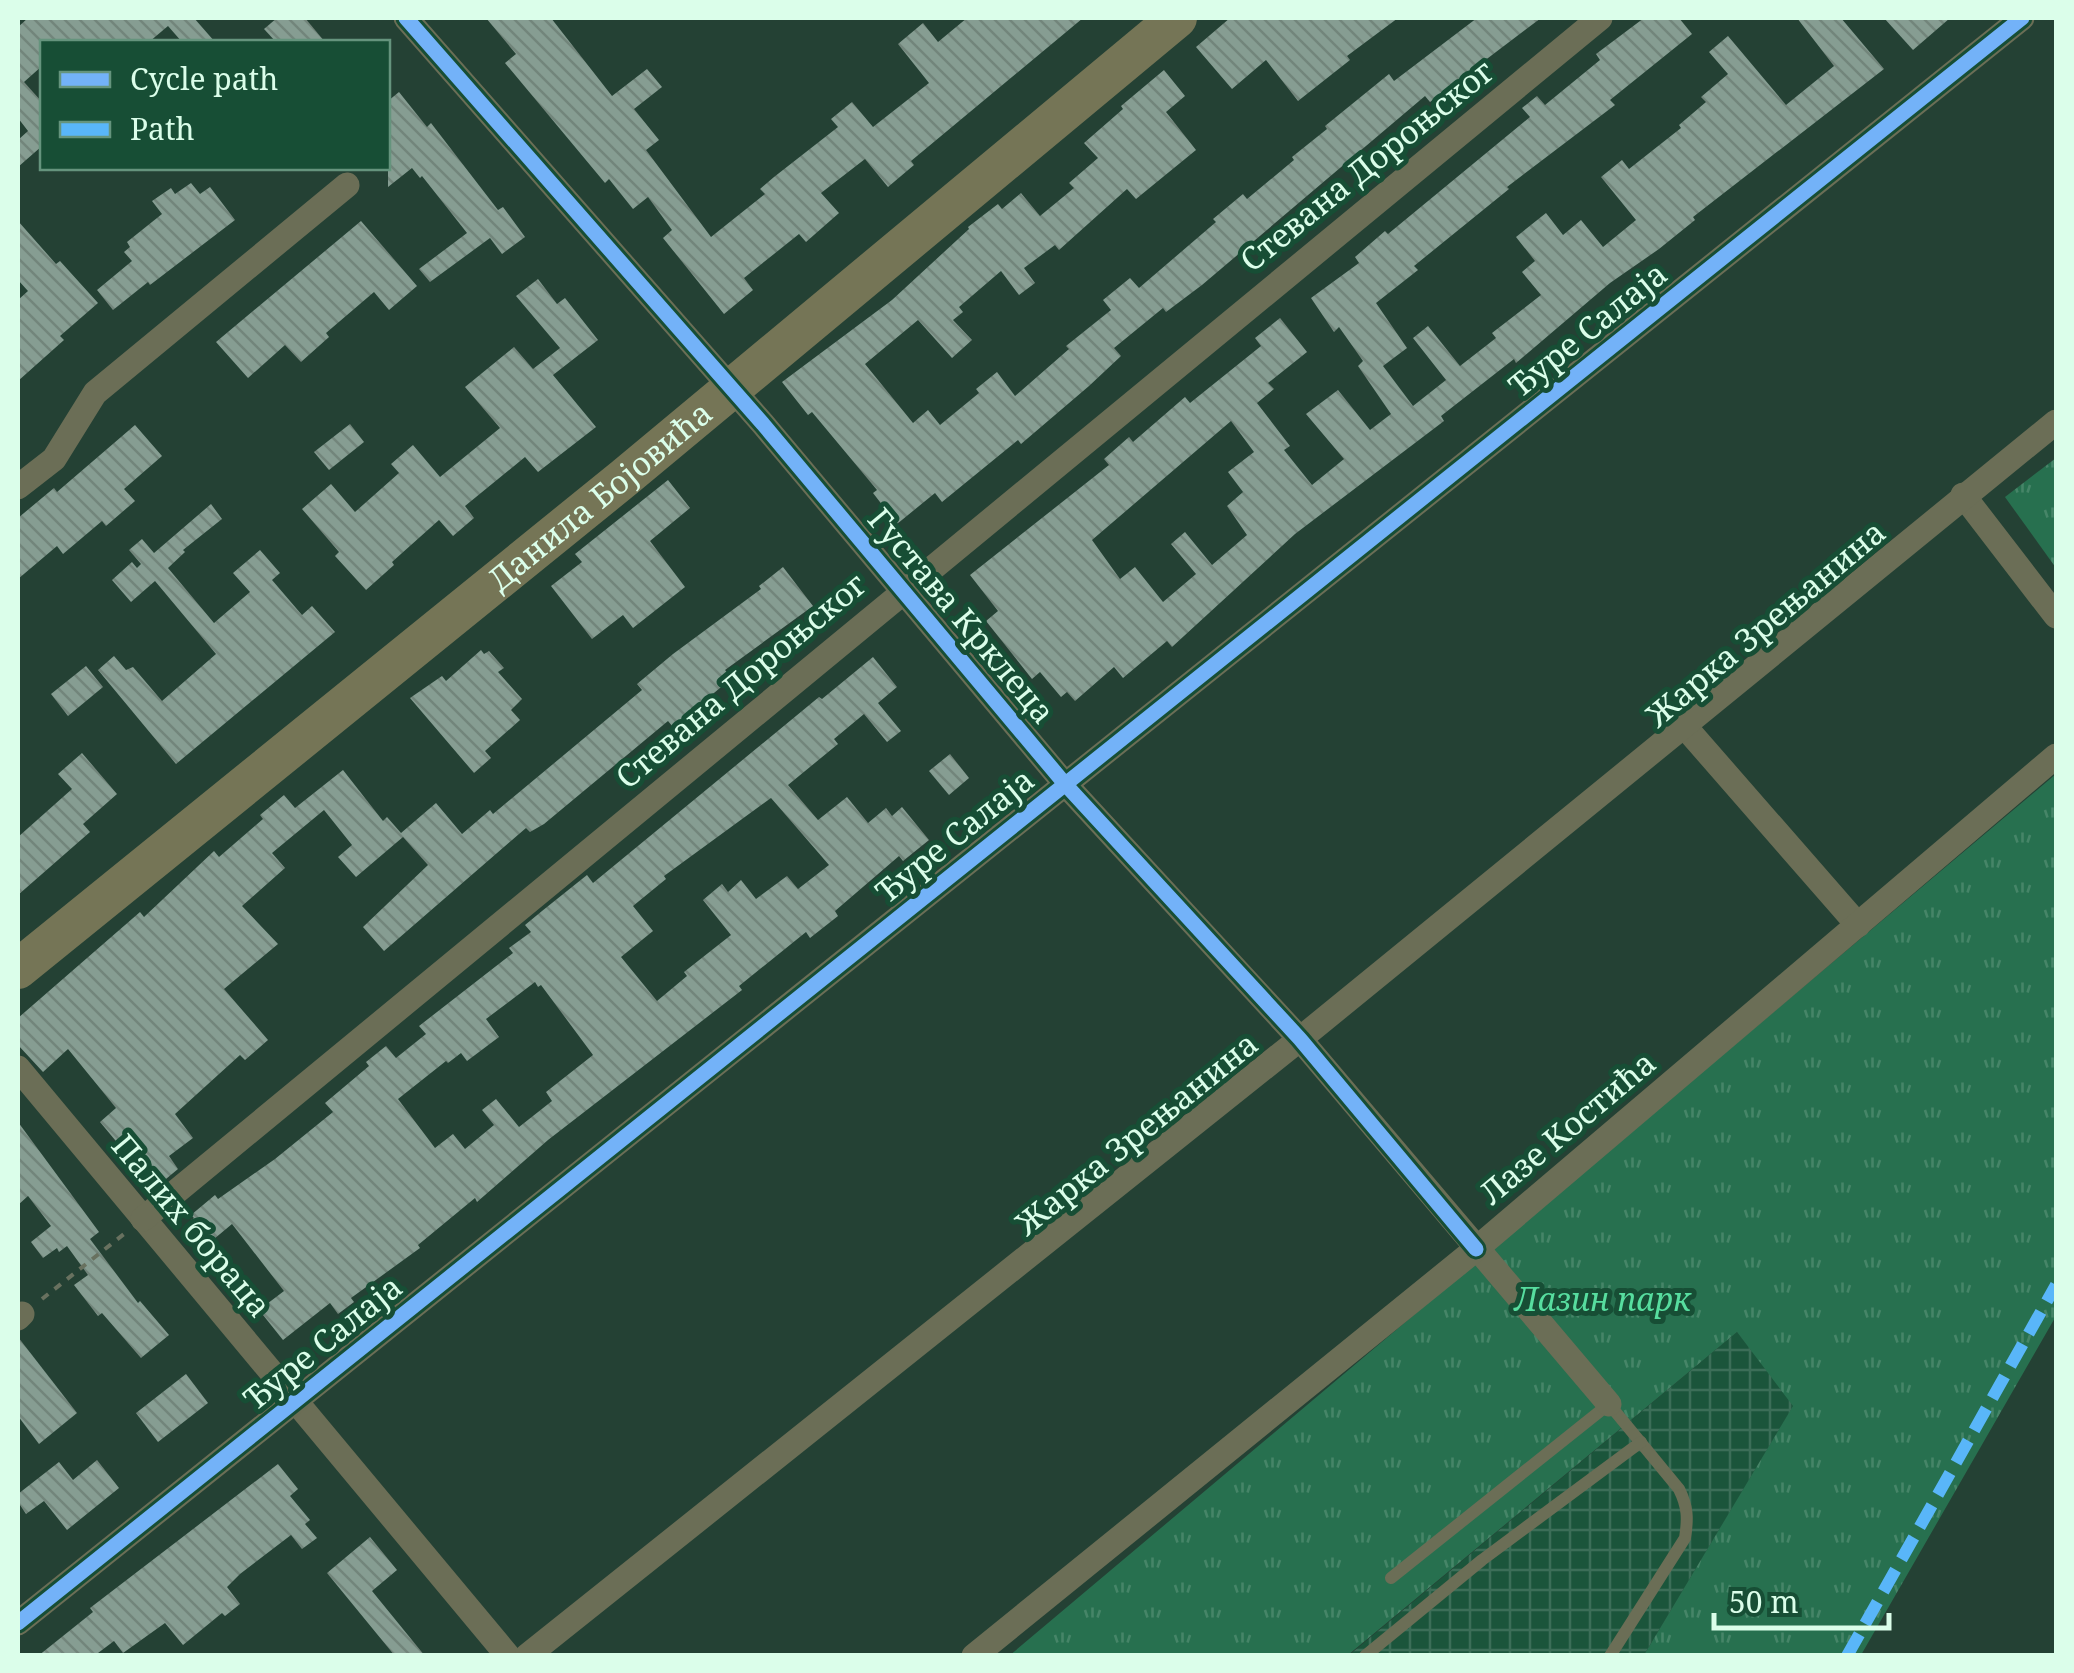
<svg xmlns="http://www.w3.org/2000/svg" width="2074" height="1673" font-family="'Noto Serif',serif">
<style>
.industrial{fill:url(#industrial-grid)}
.grass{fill:url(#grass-tufts)}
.building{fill:url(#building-back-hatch);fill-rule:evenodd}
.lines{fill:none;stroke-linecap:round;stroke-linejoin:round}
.path{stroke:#68715f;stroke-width:4;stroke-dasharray:8 8;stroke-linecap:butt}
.lane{stroke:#6b6e56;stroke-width:12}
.street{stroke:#6b6e56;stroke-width:25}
.primary{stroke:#757556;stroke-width:40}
.quiet{stroke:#59b6f9;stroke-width:12;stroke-dasharray:25 12;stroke-linecap:butt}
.cycleway-casing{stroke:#174e35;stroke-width:21}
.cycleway{stroke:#73b2f8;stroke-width:15}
.labels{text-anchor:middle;stroke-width:10;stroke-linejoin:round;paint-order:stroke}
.street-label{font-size:32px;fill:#dbfeea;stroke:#174e35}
.park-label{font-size:32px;font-style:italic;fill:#57dd9f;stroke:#174e35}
</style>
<defs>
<pattern id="industrial-grid" width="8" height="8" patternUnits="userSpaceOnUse" patternTransform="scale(2.5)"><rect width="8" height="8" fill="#1b553b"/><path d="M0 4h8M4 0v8" fill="none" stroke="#3c6e58"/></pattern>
<pattern id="grass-tufts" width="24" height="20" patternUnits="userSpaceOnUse" patternTransform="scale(2.5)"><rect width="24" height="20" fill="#27704f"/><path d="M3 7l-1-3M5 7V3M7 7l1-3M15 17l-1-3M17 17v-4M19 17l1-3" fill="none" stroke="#468568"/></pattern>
<pattern id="building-back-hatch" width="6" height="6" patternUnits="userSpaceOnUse" patternTransform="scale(2.5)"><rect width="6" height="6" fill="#869d92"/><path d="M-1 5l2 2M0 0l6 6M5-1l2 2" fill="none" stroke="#72857b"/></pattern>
</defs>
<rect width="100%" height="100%" fill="#244134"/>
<polygon class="industrial" points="1737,1332 1794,1405 1644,1655 1348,1656"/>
<g class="grass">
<polygon points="2056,458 2056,568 2005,497"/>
<polygon points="2056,774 2056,1316 1861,1655 1644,1655 1793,1406 1737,1332 1348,1655 1009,1656"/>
</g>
<g class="building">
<polygon points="28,18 194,18 215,42 182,42 168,26 149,42 42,42 42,66 24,82 42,102 42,146 18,167 18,140 28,131 18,118 18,27"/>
<polygon points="277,18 305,18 325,42 276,42 264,29"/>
<polygon points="486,18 551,18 612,96 647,69 662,87 634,109 659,140 646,150 711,237 765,194 760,189 774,177 838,127 831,119 852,102 873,127 929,83 898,44 923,23 938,42 967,18 1083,18 911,161 914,165 888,187 865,159 821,193 839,213 806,242 799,234 744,278 753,290 724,314 663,238 672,230 648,197 633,209 609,179 605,183 505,63 516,54"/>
<polygon points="1230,18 1398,18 1347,56 1350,60 1298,101 1266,60 1232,89 1196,47"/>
<polygon points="1477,18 1541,18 1430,102 1425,96 1202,285 1166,312 1163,308 1114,348 1121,356 1089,386 1021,444 1018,440 942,502 935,493 897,524 873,493 877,490 812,412 808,415 782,382 892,300 969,229 968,227 998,204 1002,209 1021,193 1040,216 1074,188 1069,183 1098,158 1084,143 1123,109 1121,106 1164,70 1185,96 1166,112 1196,150 1136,199 1127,189 1059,250 1055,245 1024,268 1035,283 1019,295 1001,271 959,307 963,312 953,320 972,340 952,358 918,320 865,364 913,423 928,410 940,425 979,393 976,389 997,372 1015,396 1069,349 1066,346 1111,310 1103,300 1130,278 1139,288 1216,222 1213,219 1243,194 1247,199 1294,160 1292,157 1327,129 1325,126 1389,74 1394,81"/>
<path d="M 1644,18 L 1679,18 L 1692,34 L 1610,100 L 1615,105 L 1507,187 L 1509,189 L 1414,266 L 1418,270 L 1376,303 L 1407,348 L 1383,366 L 1413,406 L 1446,380 L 1413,338 L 1428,326 L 1460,366 L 1496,338 L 1492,333 L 1541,295 L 1522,272 L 1535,261 L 1516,237 L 1546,213 L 1563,235 L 1581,220 L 1603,247 L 1636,220 L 1601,177 L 1622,160 L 1629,169 L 1681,128 L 1679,125 L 1706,102 L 1701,97 L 1728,74 L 1709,52 L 1728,36 L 1786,105 L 1834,66 L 1797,18 L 1841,18 L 1884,69 L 1693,217 L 1695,220 L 1659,249 L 1610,283 L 1516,363 L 1514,359 L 1441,416 L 1444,421 L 1295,534 L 1172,647 L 1167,641 L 1123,678 L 1114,667 L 1075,701 L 1067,692 L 1061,697 L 1040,672 L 1032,679 L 986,621 L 998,611 L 970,575 L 1109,465 L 1104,459 L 1129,437 L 1133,442 L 1185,397 L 1190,403 L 1261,346 L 1255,338 L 1280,318 L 1307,352 L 1268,383 L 1274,389 L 1257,403 L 1290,446 L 1284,450 L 1312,485 L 1344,459 L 1306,414 L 1338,390 L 1370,430 L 1391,414 L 1358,366 L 1363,361 L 1339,327 L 1334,332 L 1311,298 L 1359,263 L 1355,257 L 1385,231 L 1388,234 L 1530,117 L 1522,108 L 1537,96 L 1545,105 L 1600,60 L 1596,54 ZM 1231,421 L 1254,452 L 1228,472 L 1243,492 L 1227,506 L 1247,535 L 1212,565 L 1185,532 L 1171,544 L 1196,574 L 1163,602 L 1135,567 L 1120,579 L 1092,540 Z"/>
<polygon points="1884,18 1950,18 1913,50"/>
<polygon points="399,92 427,127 431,123 498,210 503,207 525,237 502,254 490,238 430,282 419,269 467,233 422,176 420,178 412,168 388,187 388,101"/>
<polygon points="191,183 200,194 210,187 235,220 150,285 148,282 113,310 97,290 132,261 124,252 130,247 127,242 162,214 152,201 171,188 175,194"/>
<polygon points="18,221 56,264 60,261 98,303 60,336 64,340 18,381 18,300 28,291 18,280"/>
<polygon points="361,221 417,286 389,310 374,292 326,333 329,337 301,362 285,345 248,378 216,342"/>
<polygon points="538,279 557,304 565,298 598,340 553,375 596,427 538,472 525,457 465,506 474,518 453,536 439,520 392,562 394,565 366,590 335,556 339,552 302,509 331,484 355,512 399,473 391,464 413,445 440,477 500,428 465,387 514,347 533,369 560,348 516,296"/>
<polygon points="350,424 364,442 329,470 314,452"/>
<polygon points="135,425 162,456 124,489 135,501 106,526 102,521 63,554 57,546 18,579 18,518 54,488 57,492"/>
<polygon points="668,480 690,508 650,541 685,587 633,628 623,615 592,639 551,586 582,562 575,554"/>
<polygon points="211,504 222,519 183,550 185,552 168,568 214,623 250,592 233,573 260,550 280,573 272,580 302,615 312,606 335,632 176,764 98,670 114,656 126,670 133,667 162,701 216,654 155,581 131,602 112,580 132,562 137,568 141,564 129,550 142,539 154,553"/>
<polygon points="783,567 813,606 725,670 732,678 673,727 668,721 544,824 530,832 526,828 384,951 363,927 428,865 403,837 356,877 338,857 352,845 324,810 272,853 285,868 242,906 278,944 224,989 268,1040 245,1060 240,1055 175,1114 193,1138 169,1156 178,1169 155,1188 100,1122 116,1108 68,1049 43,1072 18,1045 18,1018 140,912 144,917 214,851 219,857 263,819 260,815 284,795 295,808 343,770 383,821 387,817 401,833 436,803 462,834 490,810 493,814 642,690 637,684 673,654 761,589 759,586"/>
<polygon points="481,650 484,654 489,651 504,668 498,672 522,699 511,710 520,720 485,751 491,758 474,773 410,698 442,676 446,681"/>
<path d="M 873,657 L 897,687 L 878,703 L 901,731 L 887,742 L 864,714 L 834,739 L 838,744 L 788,785 L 818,820 L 847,797 L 868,823 L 886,808 L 892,816 L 902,807 L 929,840 L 903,861 L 899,856 L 835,911 L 838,916 L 810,938 L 806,932 L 739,986 L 742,990 L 548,1140 L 477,1202 L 475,1198 L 418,1245 L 420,1248 L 351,1298 L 354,1302 L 338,1314 L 330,1303 L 283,1340 L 259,1310 L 284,1291 L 232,1224 L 208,1244 L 190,1221 L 194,1218 L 191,1215 L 215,1195 L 218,1199 L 275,1159 L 333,1112 L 325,1103 L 369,1066 L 366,1062 L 386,1046 L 396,1058 L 426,1034 L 419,1026 L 513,953 L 509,948 L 531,932 L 525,925 L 542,911 L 587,875 L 593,883 L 819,697 L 822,699 ZM 771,798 L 829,865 L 798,889 L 787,876 L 756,899 L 741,880 L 728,892 L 722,884 L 703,900 L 731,935 L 684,972 L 687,976 L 657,1001 L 621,957 L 653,931 L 633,906 L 666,879 L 664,876 ZM 535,982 L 538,987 L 541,985 L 593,1055 L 546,1092 L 552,1101 L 519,1127 L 496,1099 L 482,1110 L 494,1125 L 465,1149 L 453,1134 L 435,1148 L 398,1099 L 446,1061 L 448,1063 L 461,1053 L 467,1061 L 499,1037 L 486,1019 Z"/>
<polygon points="86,666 103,687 68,716 51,694"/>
<polygon points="82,753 117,794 83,824 90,832 18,895 18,837 72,789 58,774"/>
<polygon points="950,754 969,778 949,795 929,771"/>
<polygon points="18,1122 99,1232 90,1239 138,1303 140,1301 169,1335 141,1358 102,1313 98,1316 74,1285 88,1275 67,1246 59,1252 57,1248 43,1258 31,1242 51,1226 28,1196 18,1205"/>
<polygon points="18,1337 77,1413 39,1444 18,1416"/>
<polygon points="186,1374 208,1403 158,1442 136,1413"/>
<polygon points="97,1460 119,1488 67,1530 44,1501 26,1514 18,1502 18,1494 59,1462 73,1480"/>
<polygon points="278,1464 298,1489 290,1496 310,1520 305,1524 317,1538 302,1549 291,1535 240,1574 227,1587 240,1604 225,1616 222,1613 183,1645 165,1623 123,1653 114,1641 94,1656 38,1656 93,1612 90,1608"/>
<polygon points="370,1537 397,1570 372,1591 425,1656 395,1656 327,1573"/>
</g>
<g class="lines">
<polyline class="path" points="42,1299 124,1234"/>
<g class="lane">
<path d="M 1391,1578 L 1609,1404 L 1679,1489 C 1688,1507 1688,1519 1685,1538 L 1610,1656"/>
<polyline points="1365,1656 1482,1560 1641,1442"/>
</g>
<g class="street">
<polyline points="406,18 763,424 1065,784 1300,1039 1609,1404"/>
<polyline points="18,487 54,459 95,393 347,185"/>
<polyline points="1963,495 2056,616"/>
<polyline points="1686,728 1858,925"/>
<polyline points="18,1068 508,1656"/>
<polyline points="143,1219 1600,18"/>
<polyline points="18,1318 22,1314"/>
<polyline points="18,1623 2022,18"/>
<polyline points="527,1656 1300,1039 2056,422"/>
<polyline points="974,1656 1476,1249 2056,756"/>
</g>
<path class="primary" id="s1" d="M 18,969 L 624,478 L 1177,18"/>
<polyline class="quiet" points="1847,1656 2056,1285"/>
<g class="cycleway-casing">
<g id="cycleway">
<polyline points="406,18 763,424 1065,784 1300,1039 1476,1249"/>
<polyline points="18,1623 2022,18"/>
</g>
</g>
<use href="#cycleway" class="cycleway"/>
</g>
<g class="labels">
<g class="street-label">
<text transform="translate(1367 166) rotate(-39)" y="11">Стевана Дороњског</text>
<text transform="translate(1588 330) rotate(-39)" y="11">Ђуре Салаја</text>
<text dy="11" stroke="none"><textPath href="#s1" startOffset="750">Данила Бојовића</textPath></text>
<text transform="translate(961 616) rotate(50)" y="11">Густава Крклеца</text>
<text transform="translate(1766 624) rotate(-40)" y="11">Жарка Зрењанина</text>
<text transform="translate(741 681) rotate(-40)" y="11">Стевана Дороњског</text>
<text transform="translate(955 836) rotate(-39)" y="11">Ђуре Салаја</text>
<text transform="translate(1568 1128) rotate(-40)" y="11">Лазе Костића</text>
<text transform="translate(1137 1134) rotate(-39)" y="11">Жарка Зрењанина</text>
<text transform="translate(191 1226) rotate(50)" y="11">Палих бораца</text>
<text transform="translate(323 1343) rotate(-39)" y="11">Ђуре Салаја</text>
</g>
<g class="park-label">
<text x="1603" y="1311">Лазин парк</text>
</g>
</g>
<rect width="2074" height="1673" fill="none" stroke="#dbfeea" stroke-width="40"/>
<rect x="40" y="40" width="350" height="130" fill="#174e35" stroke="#65947d" stroke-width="2.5"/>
<rect x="60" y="72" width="50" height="15" fill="#73b2f8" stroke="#65947d" stroke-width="2.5"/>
<text x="130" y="90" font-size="30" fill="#dbfeea">Cycle path</text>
<rect x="60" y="122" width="50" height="15" fill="#59b6f9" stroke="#65947d" stroke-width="2.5"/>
<text x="130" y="140" font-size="30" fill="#dbfeea">Path</text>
<path d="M1714 1613v15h175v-15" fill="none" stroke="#dbfeea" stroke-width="5"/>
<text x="1729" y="1613" font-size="30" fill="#dbfeea" stroke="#174e35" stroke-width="8" paint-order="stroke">50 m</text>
</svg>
